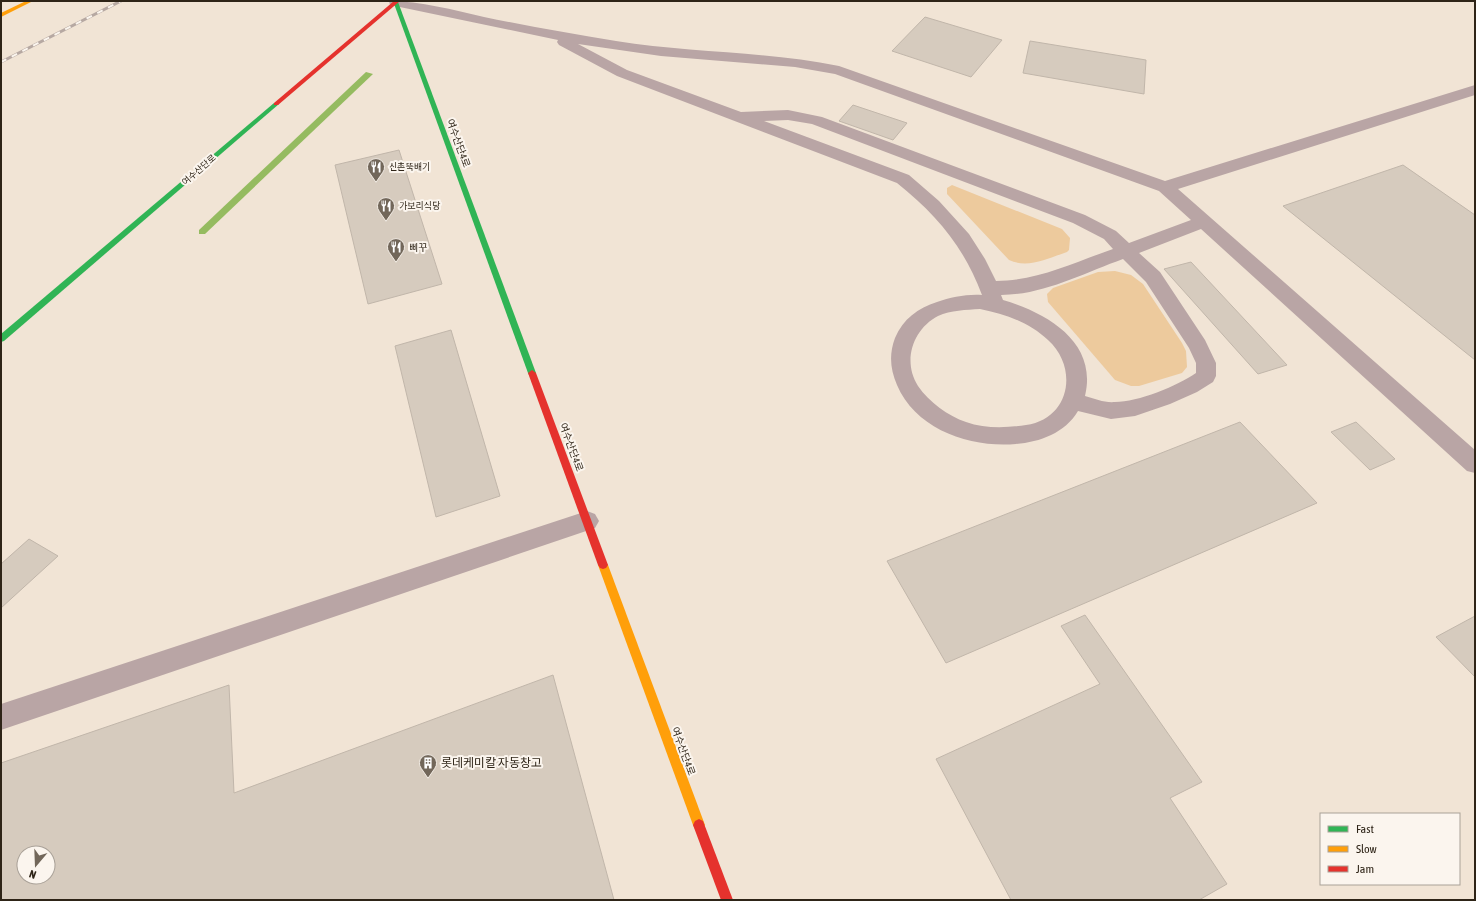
<svg xmlns="http://www.w3.org/2000/svg" width="1476" height="901" font-family="'Asap Condensed','Noto Sans KR',sans-serif">
<style>
.green{fill:#edca9d}
.lines{fill:none;stroke-linecap:round;stroke-linejoin:round}
.stream{fill:#95bb60;fill-rule:evenodd}
.building{fill:#d6cbbe;stroke:#c1b6aa;fill-rule:evenodd}
.lane{fill:#b9a5a5;fill-rule:evenodd}
.fast{fill:#30b455;fill-rule:evenodd}
.slow{fill:#ff9f0a;fill-rule:evenodd}
.jam{fill:#e5322d;fill-rule:evenodd}
.rail-casing{stroke:#b6a8a2;stroke-width:3}
.rail{stroke:#fbf5ee;stroke-width:2;stroke-dasharray:6;stroke-linecap:butt}
.labels{text-anchor:middle;stroke-width:4;stroke-linejoin:round;paint-order:stroke}
.far-poi-label{font-size:9px;fill:#2e2417;stroke:#fbf5ee;text-anchor:start}
.far-street-label{font-size:9px;fill:#2e2417;stroke:#fbf5ee}
.street-label{font-size:10px;fill:#2e2417;stroke:#fbf5ee}
.poi-label{font-size:10px;fill:#2e2417;stroke:#fbf5ee;text-anchor:start}
.near-poi-label{font-size:12px;fill:#2e2417;stroke:#fbf5ee;text-anchor:start}
</style>
<rect width="100%" height="100%" fill="#f1e4d5"/>
<g class="green">
<path d="M 952,185 L 1062,229 L 1070,238 L 1069,250 L 1067,252 C 1049,258 1028,269 1009,260 L 947,194 L 947,188 Z"/>
<polygon points="1115,271 1131,275 1143,284 1182,343 1186,351 1187,367 1182,373 1139,386 1131,386 1115,380 1048,302 1047,294 1053,288 1098,272"/>
</g>
<g class="lines">
<polygon class="stream" points="366,72 373,74 205,234 199,234 199,230"/>
</g>
<g class="building">
<polygon points="925,17 1002,40 971,77 892,51"/>
<polygon points="1030,41 1146,60 1144,94 1023,73"/>
<polygon points="853,105 907,123 893,140 839,121"/>
<polygon points="399,150 442,284 368,304 335,165"/>
<polygon points="1403,165 1475,215 1475,360 1283,206"/>
<polygon points="1191,262 1287,365 1258,374 1164,269"/>
<polygon points="451,330 500,496 436,517 395,346"/>
<polygon points="1240,422 1317,503 946,663 887,561"/>
<polygon points="1356,422 1395,459 1370,470 1331,432"/>
<polygon points="29,539 58,556 1,608 1,564"/>
<polygon points="1085,615 1202,782 1170,798 1227,884 1199,900 1011,900 936,759 1100,684 1061,626"/>
<polygon points="1475,616 1475,677 1436,637"/>
<path d="M 553,675 L 614,900 L 1,900 L 1,763 L 229,685 L 234,793 ZM 24,853 L 48,853 L 48,877 L 24,877 Z"/>
</g>
<g class="lines">
<g class="lane">
<path d="M 389,1 C 421,1 453,10 484,17 C 528,26 572,34 616,41 C 690,53 766,51 839,66 L 1165,181 L 1475,85 L 1475,95 L 1178,189 L 1475,450 L 1475,473 L 1467,471 L 1201,229 L 1139,253 L 1160,272 L 1205,340 L 1216,363 L 1216,376 L 1213,382 L 1197,392 L 1170,404 L 1135,416 L 1111,419 L 1078,411 C 1065,433 1040,442 1016,444 C 971,448 916,430 897,385 C 890,369 889,354 895,338 C 903,319 918,308 937,302 C 951,297 967,294 982,295 C 964,247 937,215 897,183 L 617,76 L 559,45 L 557,42 L 558,40 L 395,6 L 390,5 ZM 578,44 L 661,56 L 795,67 L 835,74 L 1159,191 L 1191,220 L 1129,243 L 1116,231 L 1085,215 L 822,117 L 788,110 L 741,112 L 627,70 ZM 788,120 L 812,124 L 1073,223 L 1104,239 L 1113,249 C 1075,262 1037,281 996,281 L 985,259 L 969,234 L 939,201 L 909,175 L 764,121 ZM 1123,259 L 1146,282 L 1189,348 L 1196,363 L 1196,373 C 1177,386 1138,402 1115,402 C 1105,403 1095,399 1085,396 C 1098,342 1047,313 1003,300 L 1001,295 C 1043,295 1084,273 1123,259 ZM 980,309 C 1005,314 1029,322 1048,340 C 1079,368 1070,419 1026,425 C 1007,428 985,429 966,422 C 948,416 929,402 918,386 C 902,361 913,329 938,316 C 951,310 966,310 980,309 Z"/>
<polygon points="587,511 595,514 599,521 595,528 1,730 1,704"/>
</g>
<g class="fast">
<polygon points="393,1 398,2 536,373 535,375 529,375 528,373"/>
<polygon points="274,103 279,104 4,341 1,342 1,334"/>
</g>
<g class="slow">
<polygon points="26,1 33,1 1,17 1,13"/>
<polygon points="603,561 606,562 608,565 705,825 703,829 699,831 695,829 693,825 598,565 600,562"/>
</g>
<g class="jam">
<polygon points="394,1 400,1 278,105 274,105 274,103"/>
<polygon points="532,370 536,373 608,565 606,568 603,569 600,568 598,565 528,373"/>
<polygon points="699,819 703,821 733,900 721,900 693,825 695,821"/>
</g>
<g class="rail-casing">
<polyline id="rail" points="1,62 121,1"/>
</g>
<use href="#rail" class="rail"/>
</g>
<defs>
<g id="restaurant-pin" transform="scale(0.9)"><path d="M0 17L-7.5 6A9.5 9.5 0 1 1 7.5 6Z" fill="#72675a" stroke="#fbf5ee"/><path d="M-5-6h1v4h1v-4h1v4h1v-4h1v5L-1.5 .5V6h-2V.5L-5-1ZM5-6V6H3V1.5H1.5Q1.5-4 5-6Z" fill="#fff"/></g>
<g id="building-pin" transform="scale(0.9)"><path d="M0 17L-7.5 6A9.5 9.5 0 1 1 7.5 6Z" fill="#72675a" stroke="#fbf5ee"/><path d="M-4-6H4V6H1V3H-1V6H-4ZM-2.5-4.3h1.7v1.8h-1.7ZM.8-4.3h1.7v1.8H.8ZM-2.5-1h1.7V.8h-1.7ZM.8-1h1.7V.8H.8Z" fill="#fff"/></g>
</defs>
<g fill-rule="evenodd">
<use href="#restaurant-pin" x="376" y="167"/>
<use href="#restaurant-pin" x="386" y="206"/>
<use href="#restaurant-pin" x="396" y="247"/>
<use href="#building-pin" x="428" y="763"/>
</g>
<g class="labels">
<g class="far-poi-label">
<text x="389" y="170">신촌뚝배기</text>
<text x="399" y="209">가보리식당</text>
</g>
<g class="far-street-label">
<text transform="translate(199 170) rotate(-41)" y="3">여수산단로</text>
</g>
<g class="street-label">
<text transform="translate(459 143) rotate(70)" y="4">여수산단4로</text>
<text transform="translate(572 447) rotate(70)" y="4">여수산단4로</text>
<text transform="translate(684 751) rotate(70)" y="4">여수산단4로</text>
</g>
<g class="poi-label">
<text x="409" y="251">삐꾸</text>
</g>
<g class="near-poi-label">
<text x="441" y="767">롯데케미칼 자동창고</text>
</g>
</g>
<rect width="1476" height="901" fill="none" stroke="#2e2417" stroke-width="4"/>
<rect x="1320" y="813" width="140" height="72" fill="#fbf5ee" stroke="#a9a198"/>
<rect x="1328" y="826" width="20" height="6" fill="#30b455" stroke="#a9a198"/>
<text x="1356" y="833" font-size="12" fill="#2e2417">Fast</text>
<rect x="1328" y="846" width="20" height="6" fill="#ff9f0a" stroke="#a9a198"/>
<text x="1356" y="853" font-size="12" fill="#2e2417">Slow</text>
<rect x="1328" y="866" width="20" height="6" fill="#e5322d" stroke="#a9a198"/>
<text x="1356" y="873" font-size="12" fill="#2e2417">Jam</text>
<g transform="translate(36 865) rotate(199)"><circle r="19" fill="#fbf5ee" stroke="#a9a198"/>
<path d="M0-3L7 15L0 10L-7 15Z" fill="#72675a"/>
<text y="-6" font-size="11" font-weight="bold" text-anchor="middle" fill="#2e2417">N</text>
</g>
</svg>
